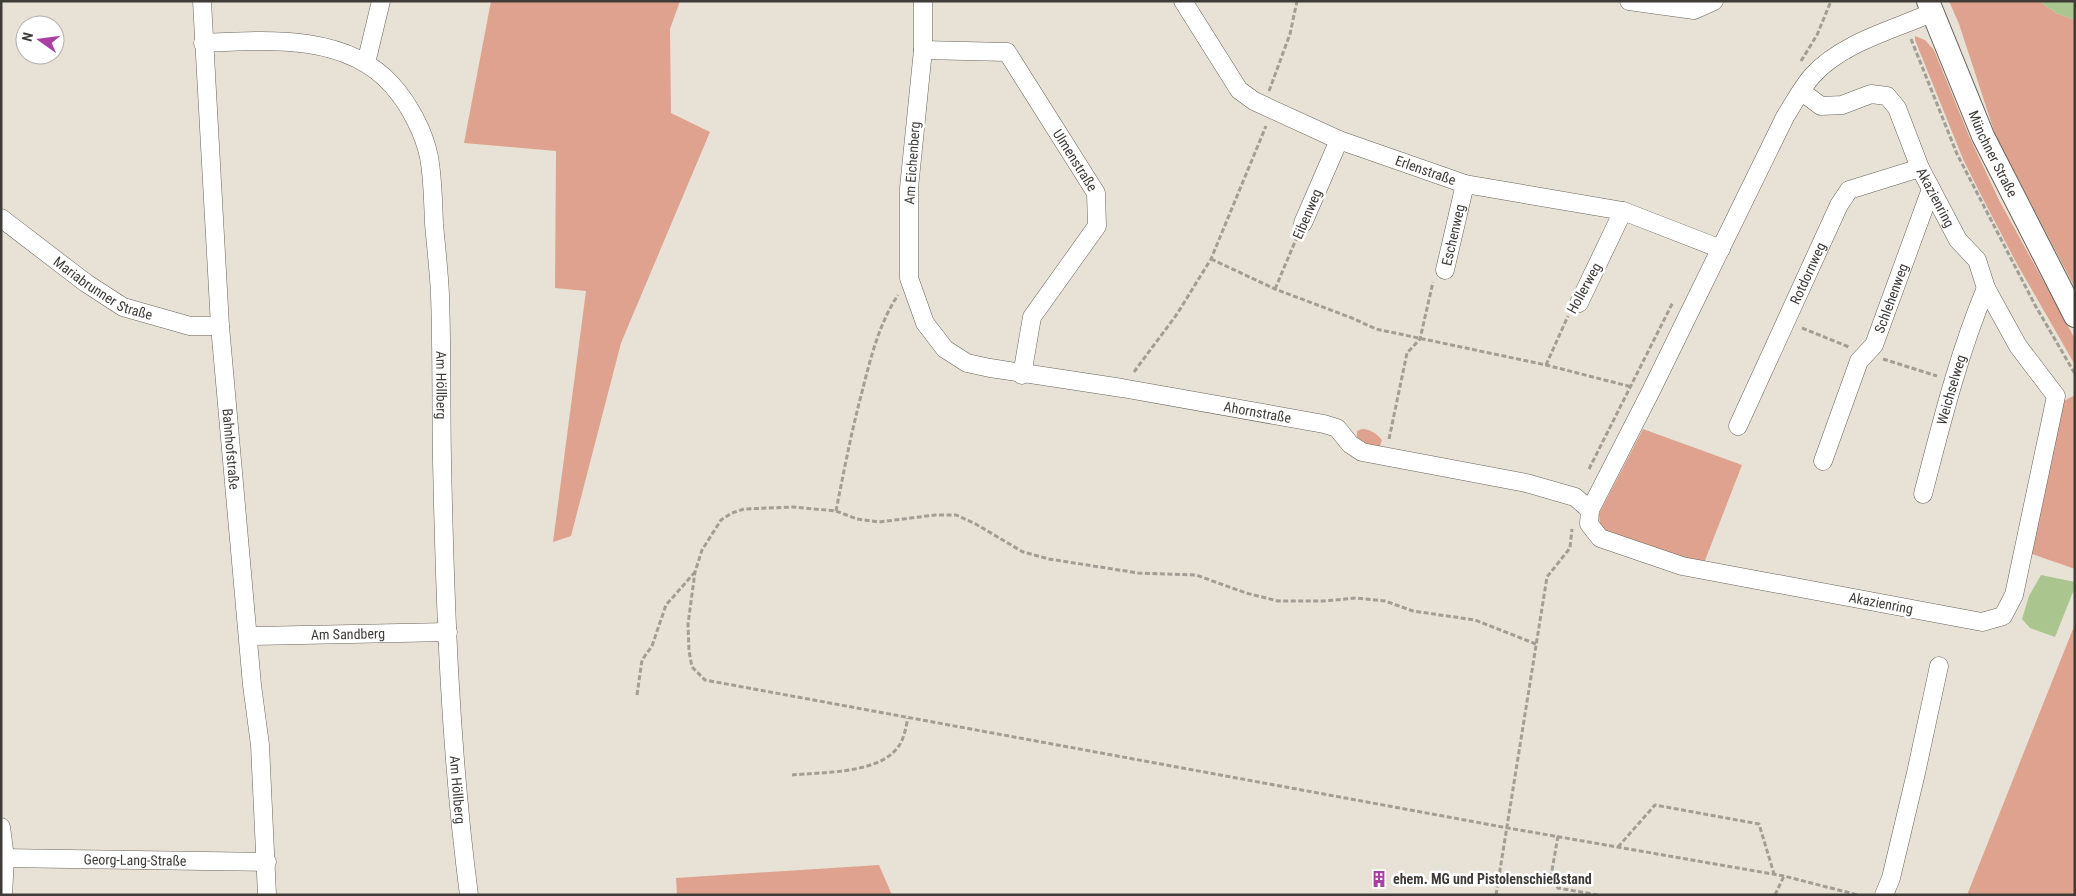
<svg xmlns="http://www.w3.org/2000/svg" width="2076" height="896" font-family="'Roboto Condensed',sans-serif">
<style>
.green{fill:#dfa28e}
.water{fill:#aac58e}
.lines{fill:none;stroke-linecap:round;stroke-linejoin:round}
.minor-casing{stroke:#686359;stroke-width:19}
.major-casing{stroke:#686359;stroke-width:24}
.path{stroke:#a29e95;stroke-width:3;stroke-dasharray:5 2.5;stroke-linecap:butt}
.minor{stroke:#fff;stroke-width:18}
.major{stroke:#fff;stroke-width:22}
.labels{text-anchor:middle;stroke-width:5;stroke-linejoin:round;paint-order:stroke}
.street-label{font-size:14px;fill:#3f3c38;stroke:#fff}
.poi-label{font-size:14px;font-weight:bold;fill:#3f3c38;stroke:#fff;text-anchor:start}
</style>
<rect width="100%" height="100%" fill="#e8e2d6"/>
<g class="green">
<polygon points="491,1 680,1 670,29 671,113 710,132 621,343 571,536 553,542 586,291 555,288 556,151 464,143"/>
<polygon points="1949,1 2039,1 2056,13 2075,20 2075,288 1996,137 1959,24"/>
<polygon points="1915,36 1925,40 1934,50 1969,136 1999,200 2075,339 2075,365 2017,264 1981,195 1963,159 1915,40"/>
<polygon points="2073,396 2075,398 2075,569 2029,553 2062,402"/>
<path d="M 1362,429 C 1370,429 1376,433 1382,440 L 1380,446 L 1372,447 L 1357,437 L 1357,431 Z"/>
<polygon points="1643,429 1742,465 1704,563 1680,558 1606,532 1600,526 1599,514"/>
<polygon points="2075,624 2075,895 1967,895 2061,659"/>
<polygon points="879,865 892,895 677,895 676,878"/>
</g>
<g class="water">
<polygon points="2039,1 2075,1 2075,20 2056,13"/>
<polygon points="2041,575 2075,582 2075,587 2055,637 2030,628 2022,619 2029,596"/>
</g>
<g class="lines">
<g class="minor-casing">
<g id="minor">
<path id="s1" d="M 202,1 L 220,326 L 252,685 L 260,745 L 267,895"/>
<path id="s2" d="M 923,1 L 923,50 L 909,188 L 909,278 L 925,323 L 945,349 L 967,363 L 990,368 L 1122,388 L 1324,424 L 1337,428 L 1350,444 L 1362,452 L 1526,483 L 1575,497 L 1590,510"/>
<path id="s3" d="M 1183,1 L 1239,90 L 1254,101 L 1339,140 L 1465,184 L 1623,211 L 1721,249"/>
<polyline points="1629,1 1694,10 1714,1"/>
<path id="s4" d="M 203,43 C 265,40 346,33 392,85 C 409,104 424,132 429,157 C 433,179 433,202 434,224 C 436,247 439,271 440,295 C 442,350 441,405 442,460 C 445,605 450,751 469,895"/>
<path id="s5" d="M 923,50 L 1007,52 L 1096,193 L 1097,226 L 1032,317 L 1022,375"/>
<polyline points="366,63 381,1"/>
<path id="s6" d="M 1802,92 L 1821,106 L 1842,105 L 1871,94 L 1887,96 L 1897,108 L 1920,168 L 1958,240 L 1977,260 L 1986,288 L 2018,346 L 2056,396 L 2014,595 L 2003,616 L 1982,622 L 1682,566 L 1600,538 L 1589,524 L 1590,510 L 1651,391 L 1785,117 C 1794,103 1802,87 1813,75 C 1843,42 1894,30 1933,12"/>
<path id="s7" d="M 1,218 L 86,283 L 123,307 L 190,326 L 220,326"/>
<polyline points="1303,223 1339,140"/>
<path id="s8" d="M 1445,270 L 1465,184"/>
<polyline points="1579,303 1623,211"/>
<path id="s9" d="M 1738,426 L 1839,205 L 1849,190 L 1920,168"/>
<path id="s10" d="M 1823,461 L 1859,361 L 1874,345 L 1931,189"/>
<path id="s11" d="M 1923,494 C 1941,425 1958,355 1986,288"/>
<path id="s12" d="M 248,636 L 448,632"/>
<polyline points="1,827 5,858 3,895"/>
<path id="s13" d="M 1,858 L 267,862"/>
<polyline points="1884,895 1891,878 1916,773 1939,666"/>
</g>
</g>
<g class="major-casing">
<g id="major">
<path id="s14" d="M 1928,1 L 1983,136 L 2075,316"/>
</g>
</g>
<g class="path">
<polyline points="1911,39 1957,154 2035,305 2075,374"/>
<polyline points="1801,61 1817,35 1831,1"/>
<polyline points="1269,91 1290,34 1297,1"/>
<polyline points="1211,259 1275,289 1352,318 1376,329 1546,365 1632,387"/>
<polyline points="1275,289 1297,237"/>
<polyline points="1802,328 1849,347"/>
<polyline points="1883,359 1937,376"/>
<polyline points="1546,365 1568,316"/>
<polyline points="1134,372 1177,314 1211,259 1266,126"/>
<polyline points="1389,439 1407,353 1420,339 1433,282"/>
<polyline points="1589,469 1673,302"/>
<path d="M 836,511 C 844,470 852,429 863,388 C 871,356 880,322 898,295"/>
<polyline points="1536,644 1475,620 1413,611 1385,601 1356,598 1324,601 1278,601 1246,593 1196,575 1138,573 1049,559 1023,552 974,523 956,515 935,515 879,522 857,519 836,511 793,507 744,509 732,513 721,520 702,550 695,572 688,624 689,651 692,667 705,680 1508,828 1784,876 1858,895"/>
<polyline points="637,695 642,660 652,646 666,605 695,572"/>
<path d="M 792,775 C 822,772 879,774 898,747 C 904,740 906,726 908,718"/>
<polyline points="1558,836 1551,876 1558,888 1598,895"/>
<polyline points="1618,847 1655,805 1759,824 1774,874"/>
<polyline points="1496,895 1547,577 1570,548 1572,529"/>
<polyline points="1775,895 1784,876"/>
</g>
<use href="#minor" class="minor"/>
<use href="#major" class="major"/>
</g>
<defs>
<g id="building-bare" transform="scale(1.35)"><path d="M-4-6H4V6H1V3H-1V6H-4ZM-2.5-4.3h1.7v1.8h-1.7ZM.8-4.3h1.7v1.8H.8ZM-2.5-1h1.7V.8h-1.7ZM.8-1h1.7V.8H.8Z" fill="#a940a2" stroke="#fff" stroke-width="2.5" paint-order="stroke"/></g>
</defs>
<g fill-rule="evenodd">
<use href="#building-bare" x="1379" y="879"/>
</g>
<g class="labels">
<g class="street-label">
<text dy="5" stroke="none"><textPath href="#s14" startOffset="166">Münchner Straße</textPath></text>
<text dy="5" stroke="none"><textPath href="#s5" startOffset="212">Ulmenstraße</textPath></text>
<text transform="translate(912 163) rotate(-86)" y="5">Am Eichenberg</text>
<text dy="5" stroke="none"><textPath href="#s3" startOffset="309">Erlenstraße</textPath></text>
<text dy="5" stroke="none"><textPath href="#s6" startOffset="205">Akazienring</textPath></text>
<text transform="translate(1307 214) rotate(-67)" y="5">Eibenweg</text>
<text dy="5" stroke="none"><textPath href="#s8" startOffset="36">Eschenweg</textPath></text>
<text dy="5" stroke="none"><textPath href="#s9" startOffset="168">Rotdornweg</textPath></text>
<text dy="5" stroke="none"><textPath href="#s7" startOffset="125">Mariabrunner Straße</textPath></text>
<text transform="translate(1584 288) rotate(-61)" y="5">Hollerweg</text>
<text dy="5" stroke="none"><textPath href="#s10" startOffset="178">Schlehenweg</textPath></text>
<text dy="5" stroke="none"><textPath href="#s4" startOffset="511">Am Höllberg</textPath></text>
<text dy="5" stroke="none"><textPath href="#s11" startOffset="108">Weichselweg</textPath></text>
<text dy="5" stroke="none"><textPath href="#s2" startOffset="679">Ahornstraße</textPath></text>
<text dy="5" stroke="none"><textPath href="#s1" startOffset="449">Bahnhofstraße</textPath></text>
<text transform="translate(1881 603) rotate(11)" y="5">Akazienring</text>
<text dy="5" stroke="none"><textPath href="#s12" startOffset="100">Am Sandberg</textPath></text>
<text dy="5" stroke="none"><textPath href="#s4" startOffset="916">Am Höllberg</textPath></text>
<text dy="5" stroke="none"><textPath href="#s13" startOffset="134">Georg-Lang-Straße</textPath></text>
</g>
<g class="poi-label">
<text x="1393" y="884">ehem. MG und Pistolenschießstand</text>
</g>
</g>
<rect width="2076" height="896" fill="none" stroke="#3f3c38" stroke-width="5"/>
<g transform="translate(40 40) rotate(284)"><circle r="24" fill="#ffffff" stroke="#b2b1af"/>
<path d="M0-4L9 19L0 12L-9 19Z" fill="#a940a2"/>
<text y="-8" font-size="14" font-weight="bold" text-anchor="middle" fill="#3f3c38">N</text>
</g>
</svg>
